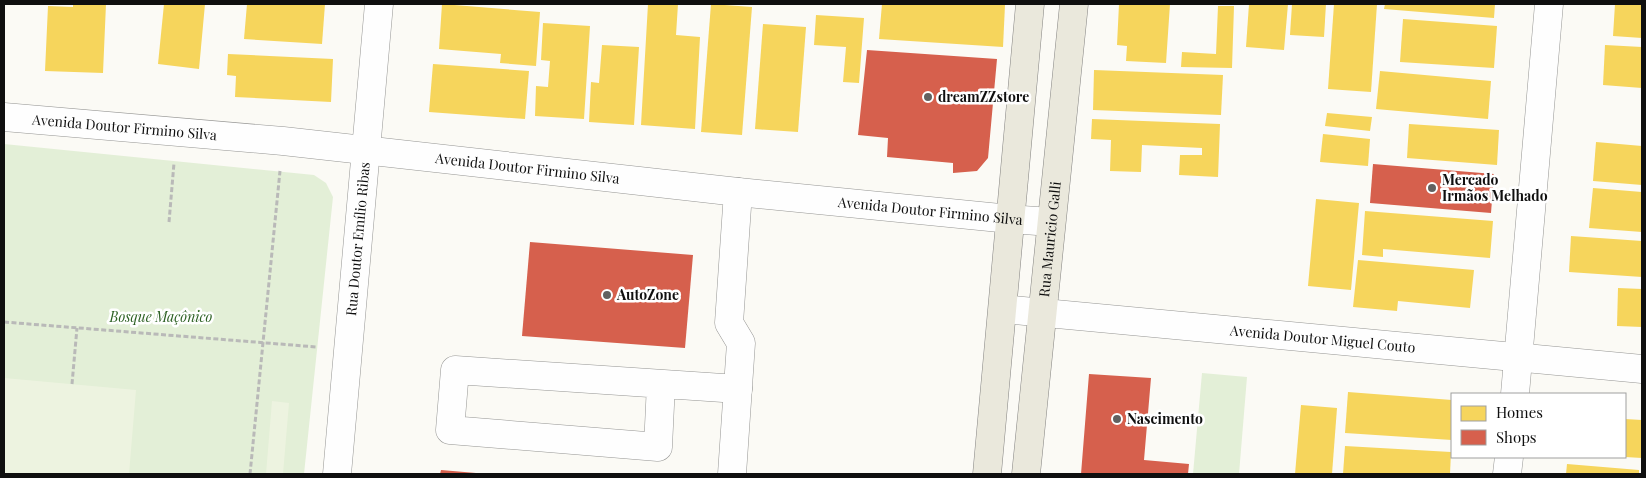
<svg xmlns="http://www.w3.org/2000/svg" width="1646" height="478" font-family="'Playfair Display',serif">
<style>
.green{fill:#e3efd7}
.pitch{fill:#edf3e0}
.homes{fill:#f6d55c}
.shops{fill:#d6604d}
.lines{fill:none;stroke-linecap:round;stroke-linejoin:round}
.minor-casing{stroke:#959593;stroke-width:29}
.major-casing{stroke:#838280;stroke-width:29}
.path{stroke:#b9b9b8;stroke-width:3;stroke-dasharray:5 2.5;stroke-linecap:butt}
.minor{stroke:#fefefe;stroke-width:28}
.major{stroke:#eae8dc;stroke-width:28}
.poi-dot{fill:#626160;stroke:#fff;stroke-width:2}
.labels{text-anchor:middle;stroke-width:5;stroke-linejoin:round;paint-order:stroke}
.poi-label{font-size:14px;font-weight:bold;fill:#0f0f0f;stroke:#fff;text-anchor:start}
.street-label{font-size:14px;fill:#0f0f0f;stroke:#fff}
.park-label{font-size:14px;font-style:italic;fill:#2d6124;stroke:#fff}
</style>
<rect width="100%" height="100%" fill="#fbfaf5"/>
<g class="green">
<polygon points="4,144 314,175 326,183 333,197 304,474 4,474"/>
<polygon points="1202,373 1247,377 1239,474 1193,474"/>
</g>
<g class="pitch">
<polygon points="4,378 136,390 129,474 4,474"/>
<polygon points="272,401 289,403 283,474 266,474"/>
</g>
<g class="homes">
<polygon points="73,4 106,4 103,73 45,71 48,6 73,7"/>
<polygon points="164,4 205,4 199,69 158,64"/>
<polygon points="247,4 325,4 322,44 244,39"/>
<polygon points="442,4 540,12 536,66 500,63 501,54 439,49"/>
<polygon points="648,4 678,4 676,35 700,37 695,129 641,125"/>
<polygon points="711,4 752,7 742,135 701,132"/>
<polygon points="882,4 1005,5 1003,47 879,39"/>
<polygon points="1119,4 1170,4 1166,63 1126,61 1127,46 1117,45"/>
<polygon points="1249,4 1288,4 1284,50 1246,47"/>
<polygon points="1292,4 1326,4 1324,37 1290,35"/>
<polygon points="1334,4 1377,4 1371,92 1328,89"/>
<polygon points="1385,4 1495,4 1494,18 1384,9"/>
<polygon points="1615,4 1642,4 1642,38 1613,36"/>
<polygon points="1218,6 1234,6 1232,68 1181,67 1182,52 1216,54"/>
<polygon points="816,15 864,18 859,83 843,82 846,47 814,45"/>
<polygon points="1403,19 1497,26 1494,68 1400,62"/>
<polygon points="543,23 590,26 584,119 535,116 536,86 548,87 550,61 541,60"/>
<polygon points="763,24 806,27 798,132 755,129"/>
<polygon points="602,45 639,47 634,125 589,122 591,82 599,83"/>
<polygon points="1605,45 1642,47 1642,88 1603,85"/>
<polygon points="228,54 333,59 331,102 235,97 236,76 227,75"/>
<polygon points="433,64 529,71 525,119 429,112"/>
<polygon points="1094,70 1223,75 1221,115 1093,110"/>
<polygon points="1380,71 1491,81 1488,119 1376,109"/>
<polygon points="1327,113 1372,117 1370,131 1325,126"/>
<polygon points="1092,119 1220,124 1218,177 1179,175 1180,155 1202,155 1202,148 1142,145 1141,172 1110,171 1111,140 1091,139"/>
<polygon points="1409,124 1499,130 1497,165 1407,158"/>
<polygon points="1323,134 1370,139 1368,166 1320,162"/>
<polygon points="1596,142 1642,146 1642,185 1593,181"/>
<polygon points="1593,188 1642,192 1642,232 1589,228"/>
<polygon points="1316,199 1359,203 1351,290 1308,286"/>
<polygon points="1365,211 1493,221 1490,258 1383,249 1383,257 1362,255"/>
<polygon points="1571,236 1642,241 1642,277 1569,272"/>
<polygon points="1358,260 1474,270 1470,308 1398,301 1397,311 1353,307"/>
<polygon points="1618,288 1642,289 1642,327 1617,326"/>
<polygon points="1348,392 1452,400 1452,440 1345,433"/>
<polygon points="1301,405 1337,408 1332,474 1295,474"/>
<polygon points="1625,419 1642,420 1642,458 1625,457"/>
<polygon points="1345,446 1451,452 1450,474 1343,474"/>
<polygon points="1567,464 1639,470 1639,474 1566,474"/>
</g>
<g class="shops">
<polygon points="867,50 997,59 988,158 977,171 953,173 953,163 887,157 888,138 858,135"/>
<polygon points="1373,164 1494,174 1491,213 1370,203"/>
<polygon points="530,242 693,255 685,348 522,336"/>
<polygon points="1089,374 1151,378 1144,460 1189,464 1188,474 1081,474"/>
<polygon points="441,470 476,473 476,474 440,474"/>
</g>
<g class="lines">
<g class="minor-casing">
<g id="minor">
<path id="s1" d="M 4,117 L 283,141 L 738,192 L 1010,219 L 1051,222"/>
<path id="s2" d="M 1003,309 L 1642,369"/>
<polyline points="661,384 658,447 450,430 455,370 738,389"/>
<polyline points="1515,394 1549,4"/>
<path id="s3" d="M 337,474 L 379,4"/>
<polyline points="732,474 741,343 729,323 738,192"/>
<polyline points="1507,474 1509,457"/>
</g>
</g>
<g class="major-casing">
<g id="major">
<polyline points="987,474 1030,4"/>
<path id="s4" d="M 1026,474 L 1074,4"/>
</g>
</g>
<g class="path">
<polyline points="169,222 174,163"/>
<polyline points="4,322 317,347"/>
<polyline points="72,384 77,328"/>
<polyline points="250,474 280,171"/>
</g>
<use href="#minor" class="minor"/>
<use href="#major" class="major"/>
</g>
<g class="poi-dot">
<circle cx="928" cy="97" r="5"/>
<circle cx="1432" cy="188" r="5"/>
<circle cx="607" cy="295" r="5"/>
<circle cx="1117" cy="419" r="5"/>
</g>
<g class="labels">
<g class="poi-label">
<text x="938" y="102">dreamZZstore</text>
<text x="1442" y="185">Mercado<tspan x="1442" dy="16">Irmãos Melhado</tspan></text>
<text x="617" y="300">AutoZone</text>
<text x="1127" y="424">Nascimento</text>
</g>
<g class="street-label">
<text dy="5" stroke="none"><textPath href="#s1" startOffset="121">Avenida Doutor Firmino Silva</textPath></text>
<text dy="5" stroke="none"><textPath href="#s1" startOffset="526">Avenida Doutor Firmino Silva</textPath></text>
<text dy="5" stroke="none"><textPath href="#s1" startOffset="931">Avenida Doutor Firmino Silva</textPath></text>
<text dy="5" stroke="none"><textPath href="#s3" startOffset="236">Rua Doutor Emílio Ribas</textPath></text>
<text dy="5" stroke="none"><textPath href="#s4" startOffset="236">Rua Mauricio Galli</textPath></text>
<text dy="5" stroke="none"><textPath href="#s2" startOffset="321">Avenida Doutor Miguel Couto</textPath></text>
</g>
<g class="park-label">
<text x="161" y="322">Bosque Maçônico</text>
</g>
</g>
<rect width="1646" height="478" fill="none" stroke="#0f0f0f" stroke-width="10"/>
<rect x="1451" y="393" width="175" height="65" fill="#ffffff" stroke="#9f9f9f"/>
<rect x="1461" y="406" width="25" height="15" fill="#f6d55c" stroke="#9f9f9f"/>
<text x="1496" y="418" font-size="15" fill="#0f0f0f">Homes</text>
<rect x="1461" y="430" width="25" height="15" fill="#d6604d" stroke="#9f9f9f"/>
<text x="1496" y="443" font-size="15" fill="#0f0f0f">Shops</text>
</svg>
